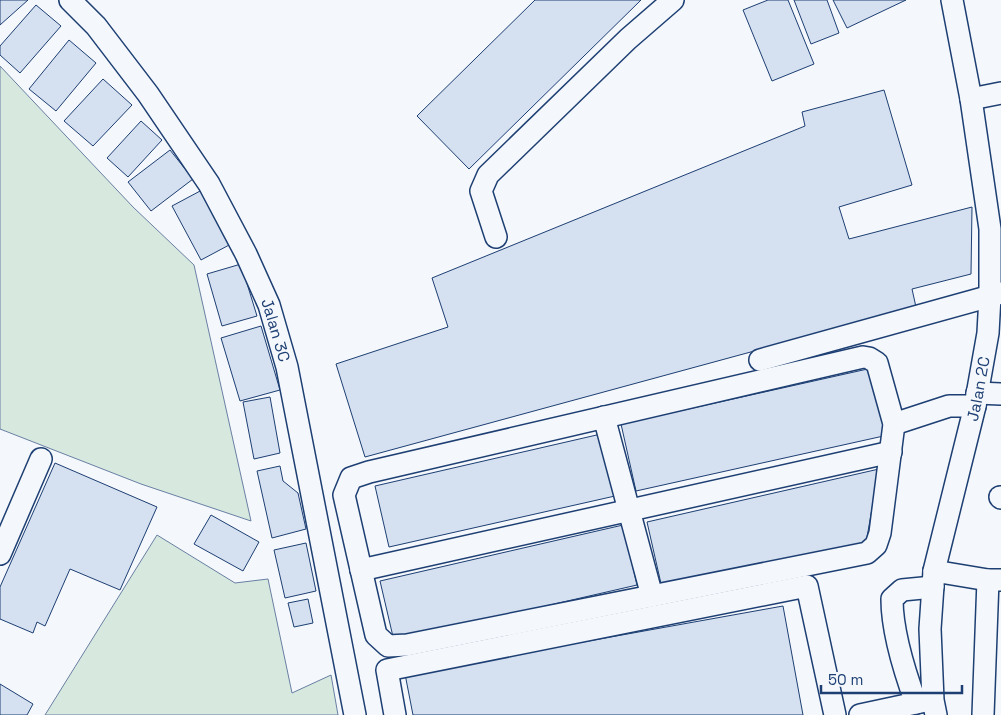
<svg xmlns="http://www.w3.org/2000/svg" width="1001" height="715" font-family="'Space Grotesk',sans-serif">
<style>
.green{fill:#d7e8df;stroke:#687fa3}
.building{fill:#d5e0f0;stroke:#1d3f73}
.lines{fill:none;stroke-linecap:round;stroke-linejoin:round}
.minor-casing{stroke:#1d3f73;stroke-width:24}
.minor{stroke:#f4f7fb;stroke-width:21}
.labels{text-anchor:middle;stroke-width:4;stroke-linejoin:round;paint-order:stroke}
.street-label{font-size:16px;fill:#1d3f73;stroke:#f4f7fb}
</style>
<rect width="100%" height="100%" fill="#f4f7fb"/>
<g class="green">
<polygon points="0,66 133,207 194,265 251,521 141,484 0,429"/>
<polygon points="157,535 235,583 268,579 292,693 331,675 338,715 45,715"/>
</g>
<g class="building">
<polygon points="0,0 28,0 0,25"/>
<polygon points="535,0 641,0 469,169 417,116"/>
<polygon points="768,0 788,0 814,64 772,81 743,10"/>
<polygon points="794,0 827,0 839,33 811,44"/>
<polygon points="833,0 906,0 847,28"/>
<polygon points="36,5 61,26 20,73 0,55 0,46"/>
<polygon points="69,40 96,63 56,111 29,89"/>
<polygon points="103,79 132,105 93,146 64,121"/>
<polygon points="884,90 912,185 839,207 849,239 972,207 971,274 912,289 916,307 365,457 336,364 448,327 432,278 805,126 802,112"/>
<polygon points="141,121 162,140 128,177 107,158"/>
<polygon points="170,150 193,179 151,211 128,182"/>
<polygon points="202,190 231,244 201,260 172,206"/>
<polygon points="241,264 257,316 222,326 207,274"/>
<polygon points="261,326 280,390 240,401 221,338"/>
<polygon points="872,368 888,435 636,491 621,424"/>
<polygon points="270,397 280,453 254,459 243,402"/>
<polygon points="601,434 615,496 389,547 375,486"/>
<polygon points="55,463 157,507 120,590 70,569 45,626 37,622 33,633 0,619 0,587"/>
<polygon points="280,466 283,481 298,493 306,529 272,538 257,471"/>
<polygon points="879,469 866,543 662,588 647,522"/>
<polygon points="211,515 259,542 243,571 194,544"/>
<polygon points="623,525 637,585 394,641 380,581"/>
<polygon points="306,543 316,591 285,598 274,550"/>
<polygon points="308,599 313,623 294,627 288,603"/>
<polygon points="783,606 803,715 413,715 405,674"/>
<polygon points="0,684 33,704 27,715 0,715"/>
</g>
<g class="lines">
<g class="minor-casing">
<g id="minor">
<path id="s1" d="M 70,0 L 96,26 L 148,94 L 209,184 L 246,254 L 269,305 L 287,367 L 355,715"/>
<polyline points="971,99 1001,93"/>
<polyline points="496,237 481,191 488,175 628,39 673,0"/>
<polygon points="863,357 869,358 877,363 894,424 880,533 876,545 867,553 407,645 388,646 376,635 344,495 351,478 369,472"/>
<polyline points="760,360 1001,293"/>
<polyline points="977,393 1001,394"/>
<polyline points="604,417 652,596"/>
<polyline points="894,424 949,406 975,406"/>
<polyline points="1000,497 1001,498"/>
<polyline points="0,554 41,459"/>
<polyline points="361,570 891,452"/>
<polyline points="934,571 988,580 1001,580"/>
<path d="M 916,703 C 905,673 892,631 892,599 L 902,590 L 933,587"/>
<polyline points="395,715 387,670 807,586 835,715"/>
<polyline points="860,715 930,700"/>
<path id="s2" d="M 936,715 L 933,700 L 930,629 L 934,571 L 975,406 L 988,333 L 990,296 L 990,229 L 971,99 L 952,0"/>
<polyline points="983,715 988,580"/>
</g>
</g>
<use href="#minor" class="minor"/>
</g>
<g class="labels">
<g class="street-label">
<text dy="6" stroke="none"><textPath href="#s1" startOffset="392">Jalan 3C</textPath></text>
<text dy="6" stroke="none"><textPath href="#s2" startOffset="332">Jalan 2C</textPath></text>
</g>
</g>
<path d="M821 685v8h141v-8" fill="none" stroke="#1d3f73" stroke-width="2.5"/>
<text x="828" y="685" font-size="15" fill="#1d3f73" stroke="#f4f7fb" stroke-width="4" paint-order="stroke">50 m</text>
</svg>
